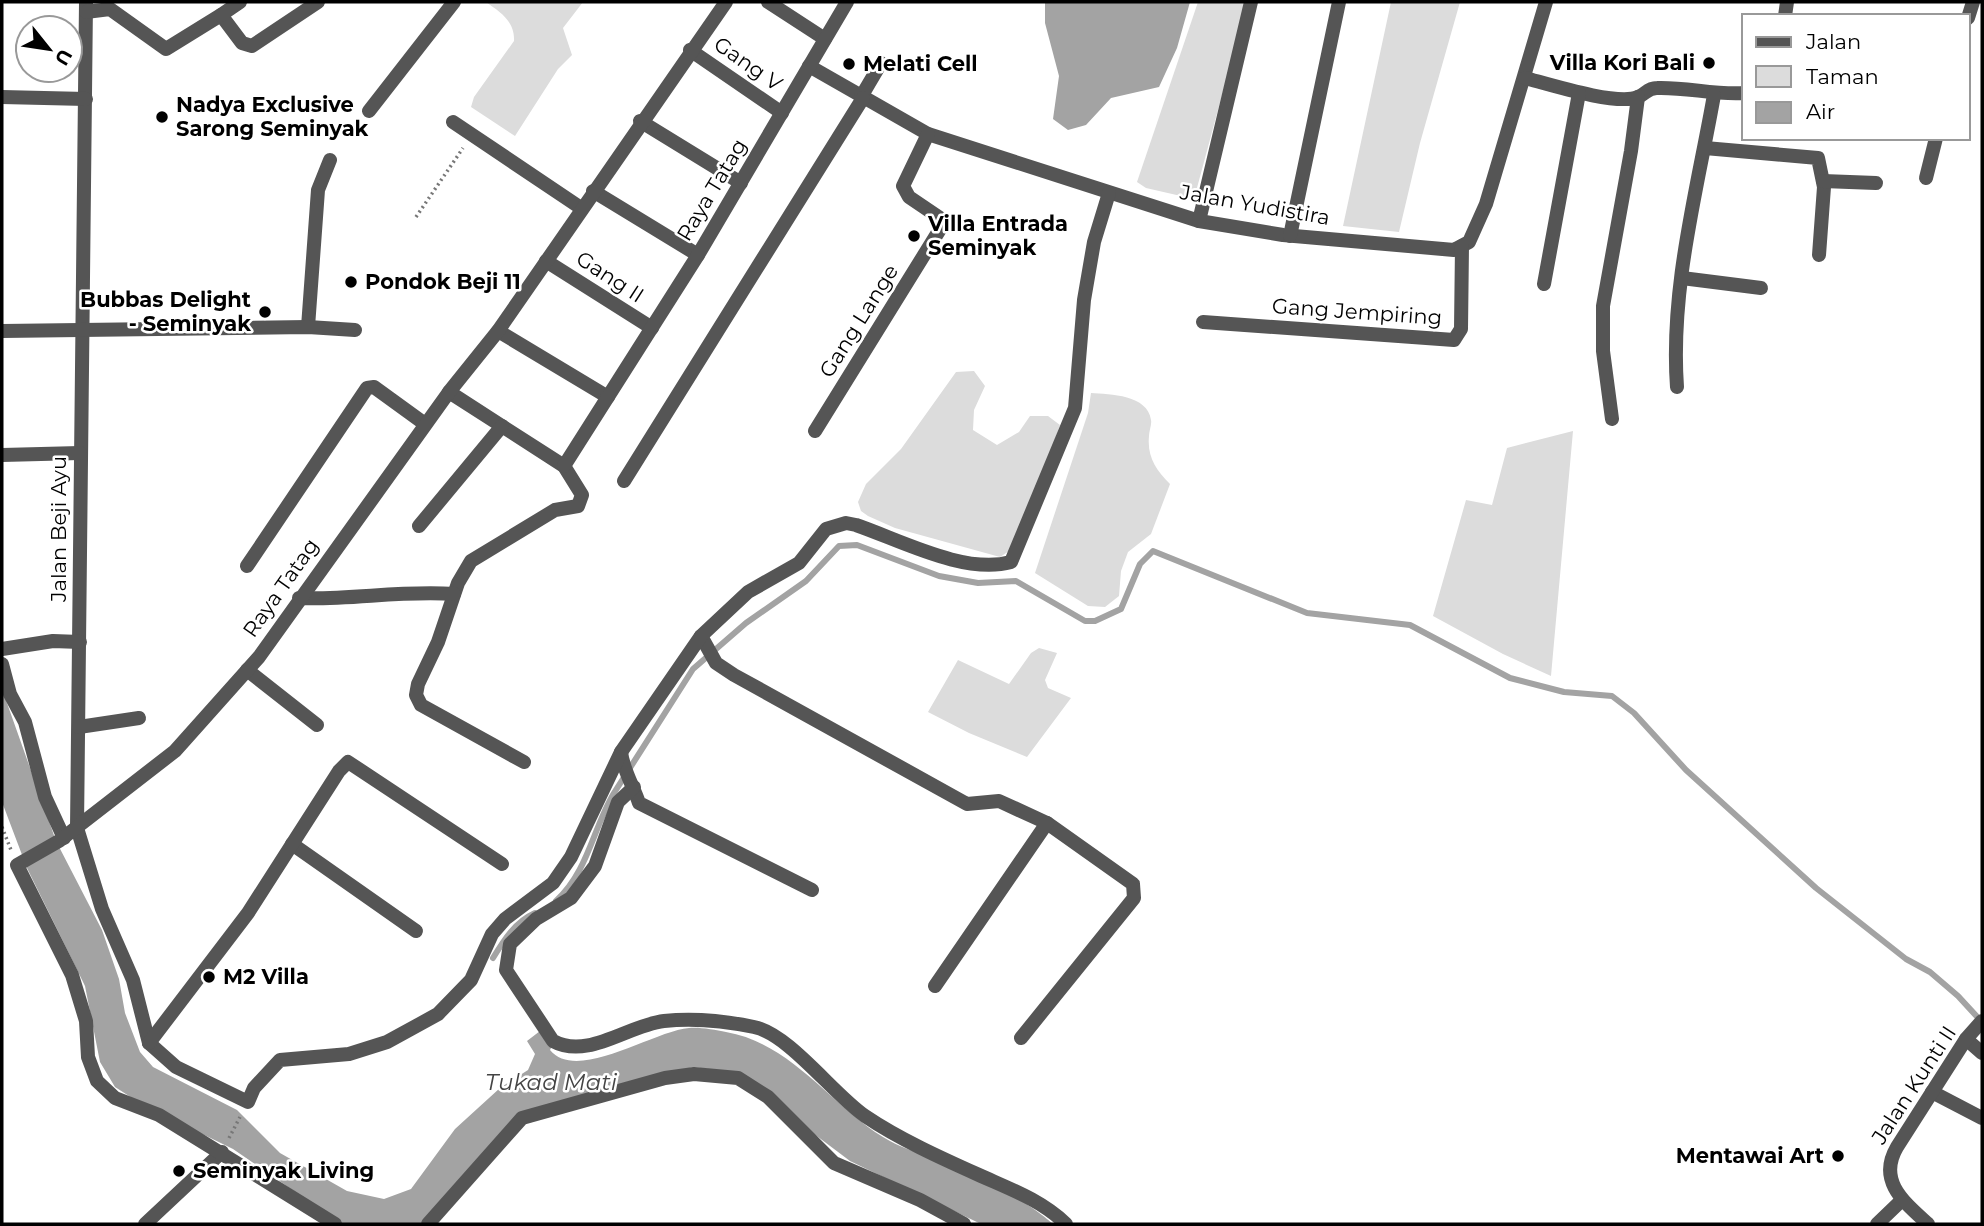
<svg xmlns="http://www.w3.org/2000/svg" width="1984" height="1226" font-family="Montserrat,sans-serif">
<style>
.green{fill:#dcdcdc}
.water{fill:#a3a3a3}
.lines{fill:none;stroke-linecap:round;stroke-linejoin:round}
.stream{stroke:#a3a3a3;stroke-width:6}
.path{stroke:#777;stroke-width:3.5;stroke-dasharray:2 3.5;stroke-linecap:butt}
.minor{stroke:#555;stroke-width:14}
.tertiary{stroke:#555;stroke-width:14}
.poi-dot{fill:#000;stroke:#fff;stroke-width:2.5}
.labels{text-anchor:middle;stroke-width:5;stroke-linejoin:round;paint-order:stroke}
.poi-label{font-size:21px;font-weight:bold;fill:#000;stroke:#fff;text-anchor:start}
.street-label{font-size:21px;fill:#000;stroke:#fff}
.water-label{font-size:23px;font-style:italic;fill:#444;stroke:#fff}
</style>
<rect width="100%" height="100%" fill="#fff"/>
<g class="green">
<path d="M 486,2 L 583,2 L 563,28 L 572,55 L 558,69 L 515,136 L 471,107 L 474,97 L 514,41 C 515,21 500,12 486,2 Z"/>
<polygon points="1198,2 1247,2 1194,199 1146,188 1137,182"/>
<polygon points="1391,2 1460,2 1420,143 1399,232 1343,226"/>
<polygon points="974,371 985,386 974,410 973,430 997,445 1019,432 1030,416 1048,416 1060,425 1039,485 1009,551 1000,557 895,528 868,516 861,511 858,502 866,484 901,449 956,372"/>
<path d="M 1091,393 C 1110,394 1148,395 1151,420 C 1152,424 1149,431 1149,436 C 1147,457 1156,470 1170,484 L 1151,534 L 1128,552 L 1121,571 L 1119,596 L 1105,607 L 1088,606 L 1035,573 L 1088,413 Z"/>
<polygon points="1573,431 1551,676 1503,654 1433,616 1466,500 1492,505 1507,448"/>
<polygon points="1039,648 1057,653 1045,680 1048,688 1071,698 1027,757 969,733 928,712 958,660 1009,684 1031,653"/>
</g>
<g class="water">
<polygon points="1045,2 1190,2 1177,48 1159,87 1111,98 1086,125 1068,130 1053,119 1059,76 1045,23"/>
<path d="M 2,689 L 56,841 L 102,930 L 119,979 L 125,1013 L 140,1052 L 153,1067 L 237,1110 L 280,1153 L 347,1191 L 384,1199 L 411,1189 L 455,1129 L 500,1088 L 528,1070 L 535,1054 L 527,1041 L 540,1031 L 552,1046 L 550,1050 C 577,1083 653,1031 689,1028 C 700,1027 715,1030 726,1032 C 791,1043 830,1104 883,1137 C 899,1147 916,1152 932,1158 C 974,1175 1019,1194 1053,1224 L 981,1224 L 850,1161 L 732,1072 L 693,1067 L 532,1113 L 423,1224 L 342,1224 L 233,1149 L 143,1105 L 115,1087 L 100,1062 L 85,986 L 27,868 L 2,802 Z"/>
</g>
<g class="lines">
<g class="stream">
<path d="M 556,901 C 588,872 593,828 614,793 L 693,669 L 746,623 L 806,581 L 839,546 L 857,545 L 939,576 L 978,583 L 1016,581 L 1085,621 L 1095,621 L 1121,609 L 1140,564 L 1153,551 L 1307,613 L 1410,625 L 1510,678 L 1564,692 L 1612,696 L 1634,713 L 1686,770 L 1816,888 L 1906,959 L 1930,972 L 1958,996 L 1981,1021"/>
<path d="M 493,958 C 504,940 515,922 535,913"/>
</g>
<g class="path">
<polyline points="416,217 463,148"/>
<polyline points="2,827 11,850"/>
<polyline points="229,1138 240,1117"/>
</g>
<g class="minor">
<polyline points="86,2 77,828 102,909 133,980 149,1043"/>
<polyline points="768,2 825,39"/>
<polyline points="86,12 110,9 166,49 221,15 242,43 252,46 318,2"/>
<polyline points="221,15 240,2"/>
<polyline points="1785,16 1787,2"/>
<polyline points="1968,18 1973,2"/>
<polyline points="690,50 782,113"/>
<polyline points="809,66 928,134 1199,221 1283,235 1454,250 1469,242 1486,204 1546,2"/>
<path d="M 1525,78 C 1548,84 1617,106 1638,97 C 1646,94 1647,88 1657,88 C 1687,87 1714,95 1744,93"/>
<polyline points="2,97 86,99"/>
<polyline points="861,97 881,63"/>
<polyline points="369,111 454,2"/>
<polyline points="640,121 741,183"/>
<polyline points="453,122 581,208"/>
<polyline points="1705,148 1818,158 1824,187 1819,255"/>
<polyline points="1926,178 1936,138"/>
<polyline points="1823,181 1876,183"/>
<polyline points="593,191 698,255"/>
<polyline points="1199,221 1251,2"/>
<polyline points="1290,236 1339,2"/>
<polyline points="546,261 652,328"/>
<polyline points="1682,278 1761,288"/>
<polyline points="1544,284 1579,93"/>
<polyline points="1203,322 1454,340 1461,329 1462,246"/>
<polyline points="308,327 318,190 330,160"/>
<polyline points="2,331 308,327 355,330"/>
<polyline points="498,331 608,397"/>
<path d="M 1677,387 C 1670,289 1697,191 1714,95"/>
<polyline points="449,392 564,466 582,495 578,506 555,510 471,561 458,583 438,642 418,684 416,695 421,705 524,762"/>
<polyline points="1612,419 1603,351 1603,306 1631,151 1638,97"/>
<polyline points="815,431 942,226 940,218 909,197 903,186 928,134"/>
<polyline points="2,455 80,453"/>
<polyline points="564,466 698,255 847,2"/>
<polyline points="624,481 863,98"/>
<polyline points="419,526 502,426"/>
<polyline points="247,566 367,388 374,387 425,424"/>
<path d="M 299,598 C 351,600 403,590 454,594"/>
<polyline points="701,636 716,663 734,675 967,804 999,801 1047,823 1133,884 1134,898 1021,1038"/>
<polyline points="2,649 53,641 80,642"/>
<polyline points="2,664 10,694 25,722 45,797 64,838"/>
<polyline points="247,670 317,725"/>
<polyline points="79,727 139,718"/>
<path d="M 621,752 C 623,770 633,785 639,803 L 812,890"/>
<path d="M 634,787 L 618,802 L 595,866 L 571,898 L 536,919 L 510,944 L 506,970 L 553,1041 C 588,1060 628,1025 664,1021 C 693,1018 725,1021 754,1027 C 789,1034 833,1094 865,1116 C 899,1139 941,1158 979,1175 C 1010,1189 1041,1200 1066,1224"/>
<polyline points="292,844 416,931"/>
<polyline points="935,986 1047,823"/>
<polyline points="1966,1039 1982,1053"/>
<path d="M 149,1043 L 176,1067 L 248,1102 L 254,1088 L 280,1060 L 349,1054 L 387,1042 L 438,1014 L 471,980 L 492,934 L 505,919 L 553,883 L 571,857 L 621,752 L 701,636 L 748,592 L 799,563 L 826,529 L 846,523 L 856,525 C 900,540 965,575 1011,562 L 1075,408 L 1084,300 L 1094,242 L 1109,193"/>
<polyline points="149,1043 248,913 339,771 348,762 502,864"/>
<polyline points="1932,1092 1982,1118"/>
<polyline points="145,1224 222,1152"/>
<polyline points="335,1224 159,1115 115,1098 97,1081 88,1057 86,1021 72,975 17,865 59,841 175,751 259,657 449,392 498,331 726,2"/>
<polyline points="428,1224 522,1118 665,1078 694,1074 738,1078 768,1097 834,1163 920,1200 964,1224"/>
<polyline points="1877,1224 1902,1200"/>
</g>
<path class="tertiary" d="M 1928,1224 C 1904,1202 1877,1181 1897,1147 L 1966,1039 L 1982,1021"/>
</g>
<g class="poi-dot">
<circle cx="1709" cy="63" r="7"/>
<circle cx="849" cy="64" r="7"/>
<circle cx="162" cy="117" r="7"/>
<circle cx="914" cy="236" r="7"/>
<circle cx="351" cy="282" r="7"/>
<circle cx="265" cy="312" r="7"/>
<circle cx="209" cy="977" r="7"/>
<circle cx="1838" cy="1156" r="7"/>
<circle cx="179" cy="1171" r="7"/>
</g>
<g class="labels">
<g class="poi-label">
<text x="1695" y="70" text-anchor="end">Villa Kori Bali</text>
<text x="863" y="71">Melati Cell</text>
<text x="176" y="112">Nadya Exclusive<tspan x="176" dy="24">Sarong Seminyak</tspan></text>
<text x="928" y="231">Villa Entrada<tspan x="928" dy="24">Seminyak</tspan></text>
<text x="365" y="289">Pondok Beji 11</text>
<text x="251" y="307" text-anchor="end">Bubbas Delight<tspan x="251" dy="24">- Seminyak</tspan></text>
<text x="223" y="984">M2 Villa</text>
<text x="1824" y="1163" text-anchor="end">Mentawai Art</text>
<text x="193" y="1178">Seminyak Living</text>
</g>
<g class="street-label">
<text transform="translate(748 64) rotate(35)" y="7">Gang V</text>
<text transform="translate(712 190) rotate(-59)" y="7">Raya Tatag</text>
<text transform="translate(1255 205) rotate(10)" y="7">Jalan Yudistira</text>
<text transform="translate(610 277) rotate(33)" y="7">Gang II</text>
<text transform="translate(1357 312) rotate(4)" y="7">Gang Jempiring</text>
<text transform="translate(859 321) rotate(-58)" y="7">Gang Lange</text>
<text transform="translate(59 529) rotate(-90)" y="7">Jalan Beji Ayu</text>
<text transform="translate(281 588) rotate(-55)" y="7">Raya Tatag</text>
<text transform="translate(1914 1085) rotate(-57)" y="7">Jalan Kunti II</text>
</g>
<g class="water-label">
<text x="551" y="1090">Tukad Mati</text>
</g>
</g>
<rect width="1984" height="1226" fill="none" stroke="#000000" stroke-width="7"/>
<rect x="1742" y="14" width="228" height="126" fill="#ffffff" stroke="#999999" stroke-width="2"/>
<rect x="1756" y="37" width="35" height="10" fill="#555555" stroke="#999999" stroke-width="2"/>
<text x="1806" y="49" font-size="21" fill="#000000">Jalan</text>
<rect x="1756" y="66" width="35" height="21" fill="#dcdcdc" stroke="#999999" stroke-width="2"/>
<text x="1806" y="84" font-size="21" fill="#000000">Taman</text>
<rect x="1756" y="102" width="35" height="21" fill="#a3a3a3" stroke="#999999" stroke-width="2"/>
<text x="1806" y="119" font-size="21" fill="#000000">Air</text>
<g transform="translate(49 49) rotate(120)"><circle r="33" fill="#ffffff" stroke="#999999" stroke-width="2"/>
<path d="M0-5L12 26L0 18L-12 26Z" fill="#000000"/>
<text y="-10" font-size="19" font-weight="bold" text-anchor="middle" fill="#000000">U</text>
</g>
</svg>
